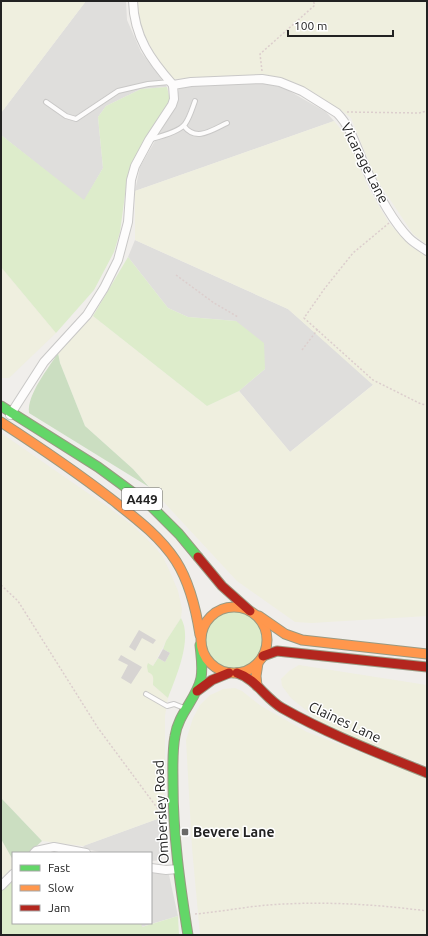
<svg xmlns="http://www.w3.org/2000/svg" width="428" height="936" font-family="Ubuntu,sans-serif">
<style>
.residential{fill:#dfdedc}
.farmland{fill:#efefdf}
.grass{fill:#ddeccb}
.forest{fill:#cbdec1}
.building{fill:#d7d4d2}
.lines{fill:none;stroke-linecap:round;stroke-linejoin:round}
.lane-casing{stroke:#c9c8c7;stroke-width:6}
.street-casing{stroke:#c9c8c7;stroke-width:10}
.fast-casing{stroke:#999a82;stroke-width:11}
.slow-casing{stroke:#999a82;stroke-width:11}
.jam-casing{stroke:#999a82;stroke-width:11}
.path{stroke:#dccecd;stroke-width:1.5;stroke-dasharray:2 2;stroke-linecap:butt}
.lane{stroke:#fdfcfc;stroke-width:4}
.street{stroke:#fdfcfc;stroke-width:8}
.fast{stroke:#63d668;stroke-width:9}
.slow{stroke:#ff974d;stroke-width:9}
.jam{stroke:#b3261e;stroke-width:9}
.poi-dot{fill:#6a6968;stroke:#fff;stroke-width:1.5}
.labels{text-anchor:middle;stroke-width:3;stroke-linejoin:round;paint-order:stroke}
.shield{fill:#fff;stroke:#646464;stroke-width:1}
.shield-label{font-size:13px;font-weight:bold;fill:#222}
.street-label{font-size:14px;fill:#222;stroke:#fff}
.poi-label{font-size:14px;font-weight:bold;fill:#222;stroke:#fff;text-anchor:start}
</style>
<rect width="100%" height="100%" fill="#f0eeeb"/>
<g class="residential">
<polygon points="86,1 126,1 127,20 141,52 167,87 141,89 106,106 98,117 103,168 84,201 1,135 1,113"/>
<polygon points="260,82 284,88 326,112 334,121 135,191 140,167 175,106 179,88 193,84"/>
<polygon points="135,240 288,309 374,384 290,452 239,391 265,369 236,321 188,317 168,308 128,257"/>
<polygon points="160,818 160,838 162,860 151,861 151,853 104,853 86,849 83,846"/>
<polygon points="151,873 169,875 178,916 141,927 141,923 151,923"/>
</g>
<g class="farmland">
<polygon points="1,1 86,1 1,113"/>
<polygon points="138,1 427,1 427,245 413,234 375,177 351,118 341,110 311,91 279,77 242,75 174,79 157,59 140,27"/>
<polygon points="334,121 345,134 370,191 389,223 410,246 427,256 427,616 312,623 295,622 237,581 133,469 85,426 60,363 58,353 93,316 207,406 239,391 290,452 373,385 288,309 135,240 135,191"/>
<polygon points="1,267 56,333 9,378 1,378"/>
<polygon points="1,433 108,507 132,525 154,546 163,557 170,572 178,591 182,609 181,618 166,641 153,666 148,663 154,677 153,685 168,698 165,716 165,771 164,792 160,818 83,846 42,841 1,798"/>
<polygon points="299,665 427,685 427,766 328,728 291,698 282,686 281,679 289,671"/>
<polygon points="235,688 242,691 261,706 307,732 427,778 427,935 200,935 192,848 186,740 193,718 200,705 210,695 217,692 223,689"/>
<polygon points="1,839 13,860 13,868 1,878"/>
</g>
<g class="grass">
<polygon points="167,87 169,96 169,103 138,152 127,180 120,232 114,252 94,290 56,333 1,267 1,135 84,200 103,168 98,117 106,106 141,89"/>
<polygon points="128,257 168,308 188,317 236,321 264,343 265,369 239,391 207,406 93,316"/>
<circle cx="233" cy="640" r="29"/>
<path d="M 181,618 C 193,639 176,677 168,698 L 153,685 C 153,679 155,675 148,672 L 147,666 L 148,663 L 153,666 L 158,658 L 165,662 L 170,653 L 163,649 L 166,641 Z"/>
<polygon points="13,879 13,923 141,923 142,927 178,916 179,935 1,935 1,890"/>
</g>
<g class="forest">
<path d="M 58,353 L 60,363 L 85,426 L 133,469 L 149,487 L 29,413 C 27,394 48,369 58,353 Z"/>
<polygon points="1,798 42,841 29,853 13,853 13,860 1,839"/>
</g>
<g class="building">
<polygon points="139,630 156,640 153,644 142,638 135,651 129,647"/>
<polygon points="163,649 170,653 165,662 158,658"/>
<polygon points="121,655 142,667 131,684 121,678 128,665 118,660"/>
</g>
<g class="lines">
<g class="lane-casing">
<g id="lane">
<polyline points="46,102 66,116 76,119 118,91 148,84 170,82"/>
<path d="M 184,126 C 196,142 212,130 227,123"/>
<path d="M 151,139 C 159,137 180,131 185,124 C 190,117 192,109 195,101"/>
<polyline points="146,694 167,706 174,704 184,708"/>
</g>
</g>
<g class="street-casing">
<g id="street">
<path d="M 133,1 C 134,37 151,60 173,85"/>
<path d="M 173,85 L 191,82 L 262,79 L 280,82 L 302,91 L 337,113 C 350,126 356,145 363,162 C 374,186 390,219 409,238 C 414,243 421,247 427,251"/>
<polyline points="10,415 44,362 87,315 104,288 118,260 128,222 131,180 135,166 149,140 172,105 174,99 173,85"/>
<polyline points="34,853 36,851 54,847 86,853"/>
<polyline points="151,868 166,870 178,869"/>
<polyline points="1,886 13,874"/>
</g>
</g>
<g class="fast-casing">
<g id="fast">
<polyline points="1,406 98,467 151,506 179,534 198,557"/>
<path d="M 188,935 C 180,885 173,835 173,784 C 173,768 172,752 175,736 C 178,714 197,698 201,678 C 203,667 201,656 200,645"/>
</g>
</g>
<g class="slow-casing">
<g id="slow">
<path d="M 1,422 C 38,446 75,471 110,498 C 134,517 159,535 176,561 C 190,583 196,609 200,635"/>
<circle cx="234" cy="640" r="33"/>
<polyline points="259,616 285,634 302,640 427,654"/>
<polyline points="257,686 256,676 258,663"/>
</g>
</g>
<g class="jam-casing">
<g id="jam">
<polyline points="198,557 222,586 250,611"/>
<polyline points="263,656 277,651 427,667"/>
<path d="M 237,673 C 256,679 265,698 282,708 C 328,734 378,753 427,773"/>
<polyline points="197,691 212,680 229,673"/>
</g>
</g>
<g class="path">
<polyline points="262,71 260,54 315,5 313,1"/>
<polyline points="347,112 419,113 427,111"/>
<polyline points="389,223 353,253 325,288 304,318 373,380 421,404 427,405"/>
<polyline points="176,275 214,303 238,317"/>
<polyline points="302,350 318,329"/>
<polyline points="1,585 18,601 98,728 161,813 164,813"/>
<path d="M 195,914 C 219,912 244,907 268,905 C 321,901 374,904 427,911"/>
</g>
<use href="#lane" class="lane"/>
<use href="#street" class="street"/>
<use href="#fast" class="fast"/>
<use href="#slow" class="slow"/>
<use href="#jam" class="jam"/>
</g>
<rect class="poi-dot" x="181" y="828" width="8" height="8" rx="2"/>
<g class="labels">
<rect class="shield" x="122" y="488" width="40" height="22" rx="3"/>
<g class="shield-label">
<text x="142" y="504">A449</text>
</g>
<g class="street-label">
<text transform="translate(365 163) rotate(63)" y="5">Vicarage Lane</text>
<text transform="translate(345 722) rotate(25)" y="5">Claines Lane</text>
<text transform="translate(161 812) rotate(-93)" y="5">Ombersley Road</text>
</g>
<g class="poi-label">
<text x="193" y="837">Bevere Lane</text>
</g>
</g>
<rect width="428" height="936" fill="none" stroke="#222222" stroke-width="4"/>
<rect x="12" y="852" width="140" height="72" fill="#ffffff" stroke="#a7a7a7"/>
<rect x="20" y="865" width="20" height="6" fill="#63d668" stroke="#a7a7a7"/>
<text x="48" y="872" font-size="12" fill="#222222">Fast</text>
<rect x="20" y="885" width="20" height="6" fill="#ff974d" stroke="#a7a7a7"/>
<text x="48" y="892" font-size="12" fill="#222222">Slow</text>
<rect x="20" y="905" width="20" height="6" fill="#b3261e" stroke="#a7a7a7"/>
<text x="48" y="912" font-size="12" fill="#222222">Jam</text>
<path d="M288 30v6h105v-6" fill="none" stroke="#222222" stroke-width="2"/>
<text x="294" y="30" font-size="12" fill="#222222" stroke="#ffffff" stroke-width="3" paint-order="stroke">100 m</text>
</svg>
